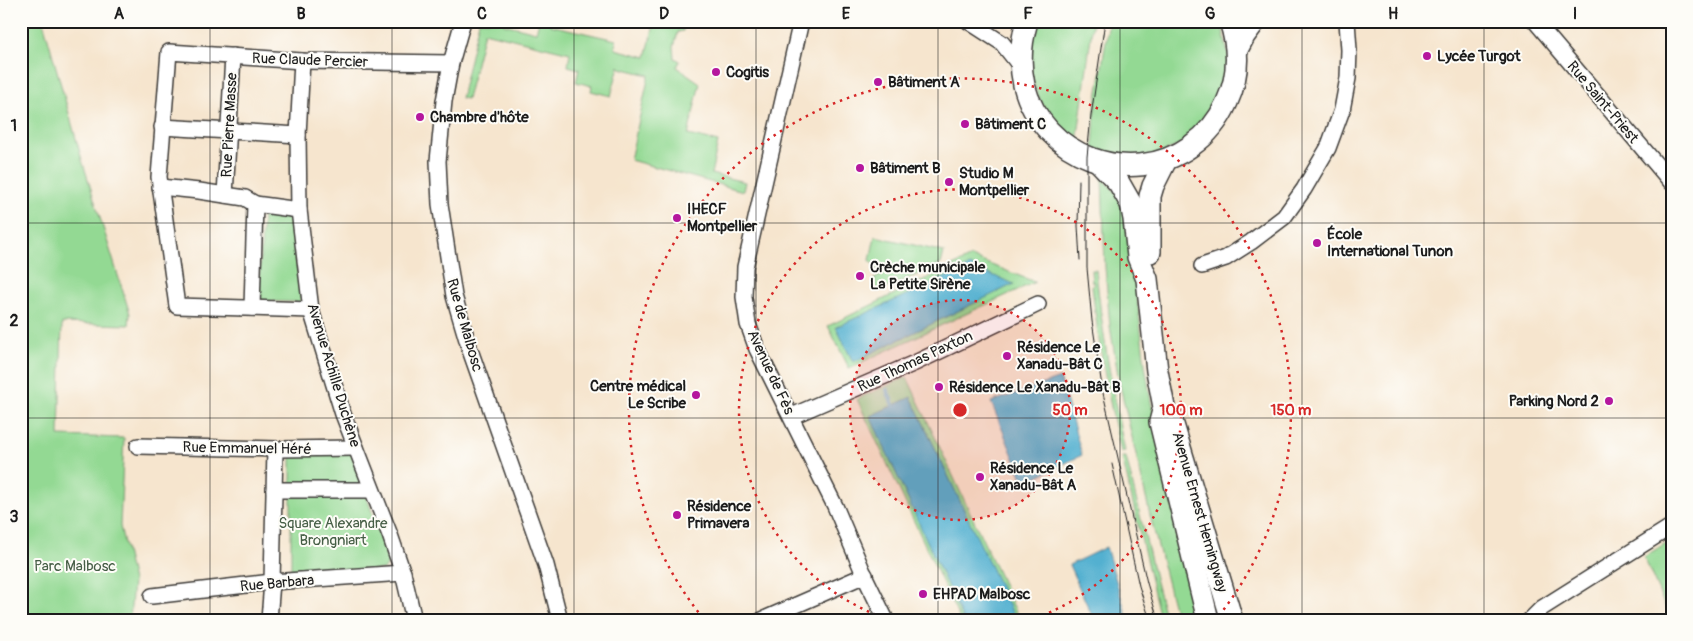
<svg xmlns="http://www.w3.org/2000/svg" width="1693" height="641" font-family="Pangolin,sans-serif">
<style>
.green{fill:#93d993;stroke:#587a58}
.water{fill:#52b0d0;stroke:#376676}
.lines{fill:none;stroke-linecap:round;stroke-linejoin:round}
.stream{stroke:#52b0d0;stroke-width:4.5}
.street-casing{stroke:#3d3a37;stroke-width:18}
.secondary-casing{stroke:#3d3a37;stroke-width:24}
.street{stroke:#fff;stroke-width:15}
.secondary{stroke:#fff;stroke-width:21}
.tram{stroke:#1c1c1c;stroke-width:1}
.grid{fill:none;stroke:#1c1c1c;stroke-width:1;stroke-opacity:0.55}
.ring{fill:none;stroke:#d62828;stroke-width:2.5;stroke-dasharray:2.5 5}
.poi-dot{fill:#b5179e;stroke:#fdfcf7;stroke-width:2}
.labels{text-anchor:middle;stroke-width:4;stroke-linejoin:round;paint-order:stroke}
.poi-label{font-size:15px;font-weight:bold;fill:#1c1c1c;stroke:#fdfcf7;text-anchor:start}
.street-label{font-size:15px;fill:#1c1c1c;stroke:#fdfcf7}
.park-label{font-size:15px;fill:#465e46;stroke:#fdfcf7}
.centre{fill:#d62828;stroke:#fdfcf7;stroke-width:2.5}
.ring-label{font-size:15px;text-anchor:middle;font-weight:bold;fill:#d62828;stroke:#fdfcf7;stroke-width:4;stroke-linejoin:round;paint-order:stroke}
.neatline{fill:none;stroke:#1c1c1c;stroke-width:2}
.grid-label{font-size:16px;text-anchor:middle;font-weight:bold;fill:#1c1c1c}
</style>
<rect width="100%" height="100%" fill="#fdfcf7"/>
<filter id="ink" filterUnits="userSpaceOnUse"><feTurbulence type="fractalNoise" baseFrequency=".02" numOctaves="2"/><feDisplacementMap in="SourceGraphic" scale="10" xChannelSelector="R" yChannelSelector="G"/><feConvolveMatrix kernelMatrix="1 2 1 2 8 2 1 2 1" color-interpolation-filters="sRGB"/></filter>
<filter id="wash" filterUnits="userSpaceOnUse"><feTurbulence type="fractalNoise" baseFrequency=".0096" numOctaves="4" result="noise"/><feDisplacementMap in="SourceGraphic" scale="20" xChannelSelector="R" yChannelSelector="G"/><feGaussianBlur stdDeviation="1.12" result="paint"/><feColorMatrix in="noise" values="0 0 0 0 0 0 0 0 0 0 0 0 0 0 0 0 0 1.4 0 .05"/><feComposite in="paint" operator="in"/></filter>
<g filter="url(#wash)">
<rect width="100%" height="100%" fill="#f6e5ce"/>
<g class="green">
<polygon points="21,21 43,21 82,160 130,314 129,325 62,323 59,436 124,438 120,526 133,581 130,620 21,620"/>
<polygon points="479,21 504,21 504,24 536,32 539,21 551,21 550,25 616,40 615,49 646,57 655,21 685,21 683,31 678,32 674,47 675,58 680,61 677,67 700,83 688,135 718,142 711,174 745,182 743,191 630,160 649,75 620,68 619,66 611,96 591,91 592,86 576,82 579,69 568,66 570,53 484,32 467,99 461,98"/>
<path d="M 1039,21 L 1093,21 L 1077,143 C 1044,119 1026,84 1031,43 C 1032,36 1036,28 1039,21 Z"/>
<polygon points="1109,21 1221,21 1229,59 1224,90 1210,119 1187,141 1158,155 1126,159 1093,152 1095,111"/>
<polygon points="1102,177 1122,199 1128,221 1145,365 1151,402 1177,517 1198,619 1177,620 1150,515 1119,381 1110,326 1105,267"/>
<polygon points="263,214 292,216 301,302 258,301"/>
<polygon points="875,236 944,252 941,264 877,292 874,279 881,275 870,260"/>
<polygon points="971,257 1035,282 849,368 828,326"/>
<path d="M 1091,270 L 1096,270 C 1102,331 1112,391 1125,451 L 1121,452 C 1108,397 1098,342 1092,286 L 1094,285 L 1094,282 L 1092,282 Z"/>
<polygon points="907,377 1020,620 960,620 857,399"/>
<polygon points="351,452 389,561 385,569 291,579 291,453"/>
<polygon points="1122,457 1126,457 1156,582 1166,620 1161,620 1158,610"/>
<polygon points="1672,539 1672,620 1671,620 1644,557"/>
</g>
<g class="water">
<polygon points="970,266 1014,284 853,362 836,327"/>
<polygon points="1060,378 1082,455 1024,483 991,402"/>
<polygon points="911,397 1016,620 963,620 870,416"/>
<polygon points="1106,547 1128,620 1094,620 1069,565"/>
</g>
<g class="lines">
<polyline class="stream" points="887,390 895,410"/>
</g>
</g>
<g filter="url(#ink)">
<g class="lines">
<g class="street-casing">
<g id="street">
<polyline points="463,21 451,63 444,101 438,161 440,204 454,296 470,350 546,565 560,620"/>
<polyline points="801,21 745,267 744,297 748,324 757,349 835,506 866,579 886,620"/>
<polyline points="968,21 1002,43 1021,67"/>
<polyline points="1535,21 1672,183"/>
<polyline points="1237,56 1247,37 1259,21"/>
<polyline points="302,61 298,135 299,210 311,310 343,414 390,535 403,573 414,620"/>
<polyline points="162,127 298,135"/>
<polyline points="160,187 199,191 245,198 255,204"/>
<polyline points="225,195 233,56"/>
<polyline points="1202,266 1226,258 1251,242 1284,217 1304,189 1328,148 1342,110 1348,78 1349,50 1347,21"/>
<polyline points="252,308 255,204 299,210"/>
<polyline points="311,310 177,306 159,177 169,52 302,61 451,63"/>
<polyline points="792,416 917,362 1038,304"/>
<polyline points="138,446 278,449 356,448"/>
<polyline points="274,490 372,490"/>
<polyline points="152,596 272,582 403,573"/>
<polyline points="269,620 272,582 275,449"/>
<polyline points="762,620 865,575"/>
<polyline points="1530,620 1542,608 1672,526"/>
</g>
</g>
<g class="secondary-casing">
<g id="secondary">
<path d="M 1027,21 C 1021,42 1019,64 1024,85 C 1042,157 1131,189 1191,146 C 1207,135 1219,120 1227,102 C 1239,76 1239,48 1230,21"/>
<polyline points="1099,162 1119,183 1131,204 1134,219 1138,257 1147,279 1157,371 1164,407 1160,422 1208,620"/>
<polyline points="1150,252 1150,196 1153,186 1166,160"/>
<polyline points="1171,418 1232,620"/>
</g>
</g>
<use href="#street" class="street"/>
<use href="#secondary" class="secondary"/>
<g class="tram">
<polyline points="1105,21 1091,116 1087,157 1087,268 1092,321 1103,393 1147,583 1158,620"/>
<polyline points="1079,180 1078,226 1080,260"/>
<polyline points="1112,464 1139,586 1150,620"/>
</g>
</g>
</g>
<path class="grid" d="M 210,21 L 210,620M 392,21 L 392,620M 574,21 L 574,620M 756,21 L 756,620M 938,21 L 938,620M 1120,21 L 1120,620M 1302,21 L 1302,620M 1484,21 L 1484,620M 21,223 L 1672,223M 21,418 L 1672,418"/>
<circle cx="960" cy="410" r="110" fill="#d62828" fill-opacity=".12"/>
<g class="ring">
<circle cx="960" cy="410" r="110"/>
<path d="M890 620A221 221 0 1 1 1030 620"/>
<path d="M703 618A331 331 0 1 1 1217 618"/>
</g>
<g class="poi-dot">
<circle cx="1427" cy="56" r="5"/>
<circle cx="716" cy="72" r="5"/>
<circle cx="878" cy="82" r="5"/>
<circle cx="420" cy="117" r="5"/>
<circle cx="965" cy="124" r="5"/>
<circle cx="860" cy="168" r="5"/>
<circle cx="949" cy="182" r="5"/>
<circle cx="677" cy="218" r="5"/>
<circle cx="1317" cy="243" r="5"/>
<circle cx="860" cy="276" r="5"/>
<circle cx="1007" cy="356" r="5"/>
<circle cx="939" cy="387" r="5"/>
<circle cx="696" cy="395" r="5"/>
<circle cx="1609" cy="401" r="5"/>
<circle cx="980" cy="477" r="5"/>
<circle cx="677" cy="515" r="5"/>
<circle cx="923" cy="594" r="5"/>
</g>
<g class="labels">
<g class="poi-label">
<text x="1437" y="61">Lycée Turgot</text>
<text x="726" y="77">Cogitis</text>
<text x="888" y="87">Bâtiment A</text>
<text x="430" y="122">Chambre d'hôte</text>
<text x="975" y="129">Bâtiment C</text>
<text x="870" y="173">Bâtiment B</text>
<text x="959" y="178">Studio M<tspan x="959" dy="17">Montpellier</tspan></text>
<text x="687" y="214">IHECF<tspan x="687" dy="17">Montpellier</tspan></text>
<text x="1327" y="239">École<tspan x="1327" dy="17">International Tunon</tspan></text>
<text x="870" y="272">Crèche municipale<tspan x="870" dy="17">La Petite Sirène</tspan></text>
<text x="1017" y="352">Résidence Le<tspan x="1017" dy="17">Xanadu-Bât C</tspan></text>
<text x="686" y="391" text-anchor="end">Centre médical<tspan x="686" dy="17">Le Scribe</tspan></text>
<text x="949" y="392">Résidence Le Xanadu-Bât B</text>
<text x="1599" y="406" text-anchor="end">Parking Nord 2</text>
<text x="990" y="473">Résidence Le<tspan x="990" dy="17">Xanadu-Bât A</tspan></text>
<text x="687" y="511">Résidence<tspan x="687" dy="17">Primavera</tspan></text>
<text x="933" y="599">EHPAD Malbosc</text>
</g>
<g class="street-label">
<text transform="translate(310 60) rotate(2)" y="5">Rue Claude Percier</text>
<text transform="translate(1603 102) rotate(50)" y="5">Rue Saint-Priest</text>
<text transform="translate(229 125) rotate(-87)" y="5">Rue Pierre Masse</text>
<text transform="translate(465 325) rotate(74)" y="5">Rue de Malbosc</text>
<text transform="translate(915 361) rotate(-25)" y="5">Rue Thomas Paxton</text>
<text transform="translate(771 372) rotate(65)" y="5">Avenue de Fès</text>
<text transform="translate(334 375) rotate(73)" y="5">Avenue Achille Duchène</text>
<text transform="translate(247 448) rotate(1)" y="5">Rue Emmanuel Héré</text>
<text transform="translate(1200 512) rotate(74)" y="5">Avenue Ernest Hemingway</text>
<text transform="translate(277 583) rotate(-5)" y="5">Rue Barbara</text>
</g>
<g class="park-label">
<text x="333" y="528">Square Alexandre<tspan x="333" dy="17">Brongniart</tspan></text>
<text x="75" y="571">Parc Malbosc</text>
</g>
</g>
<circle cx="960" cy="410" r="8" class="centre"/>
<g class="ring-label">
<text x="1070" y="415">50 m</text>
<text x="1181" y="415">100 m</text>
<text x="1291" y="415">150 m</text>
</g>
<rect width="1693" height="641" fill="none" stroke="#fdfcf7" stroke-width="55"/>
<rect x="28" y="28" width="1638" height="586" class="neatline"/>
<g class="grid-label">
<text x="119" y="19">A</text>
<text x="301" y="19">B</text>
<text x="482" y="19">C</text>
<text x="664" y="19">D</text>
<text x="846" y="19">E</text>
<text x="1028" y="19">F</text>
<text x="1210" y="19">G</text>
<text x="1393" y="19">H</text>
<text x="1575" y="19">I</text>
<text x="14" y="131">1</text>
<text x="14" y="326">2</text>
<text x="14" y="522">3</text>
</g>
</svg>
